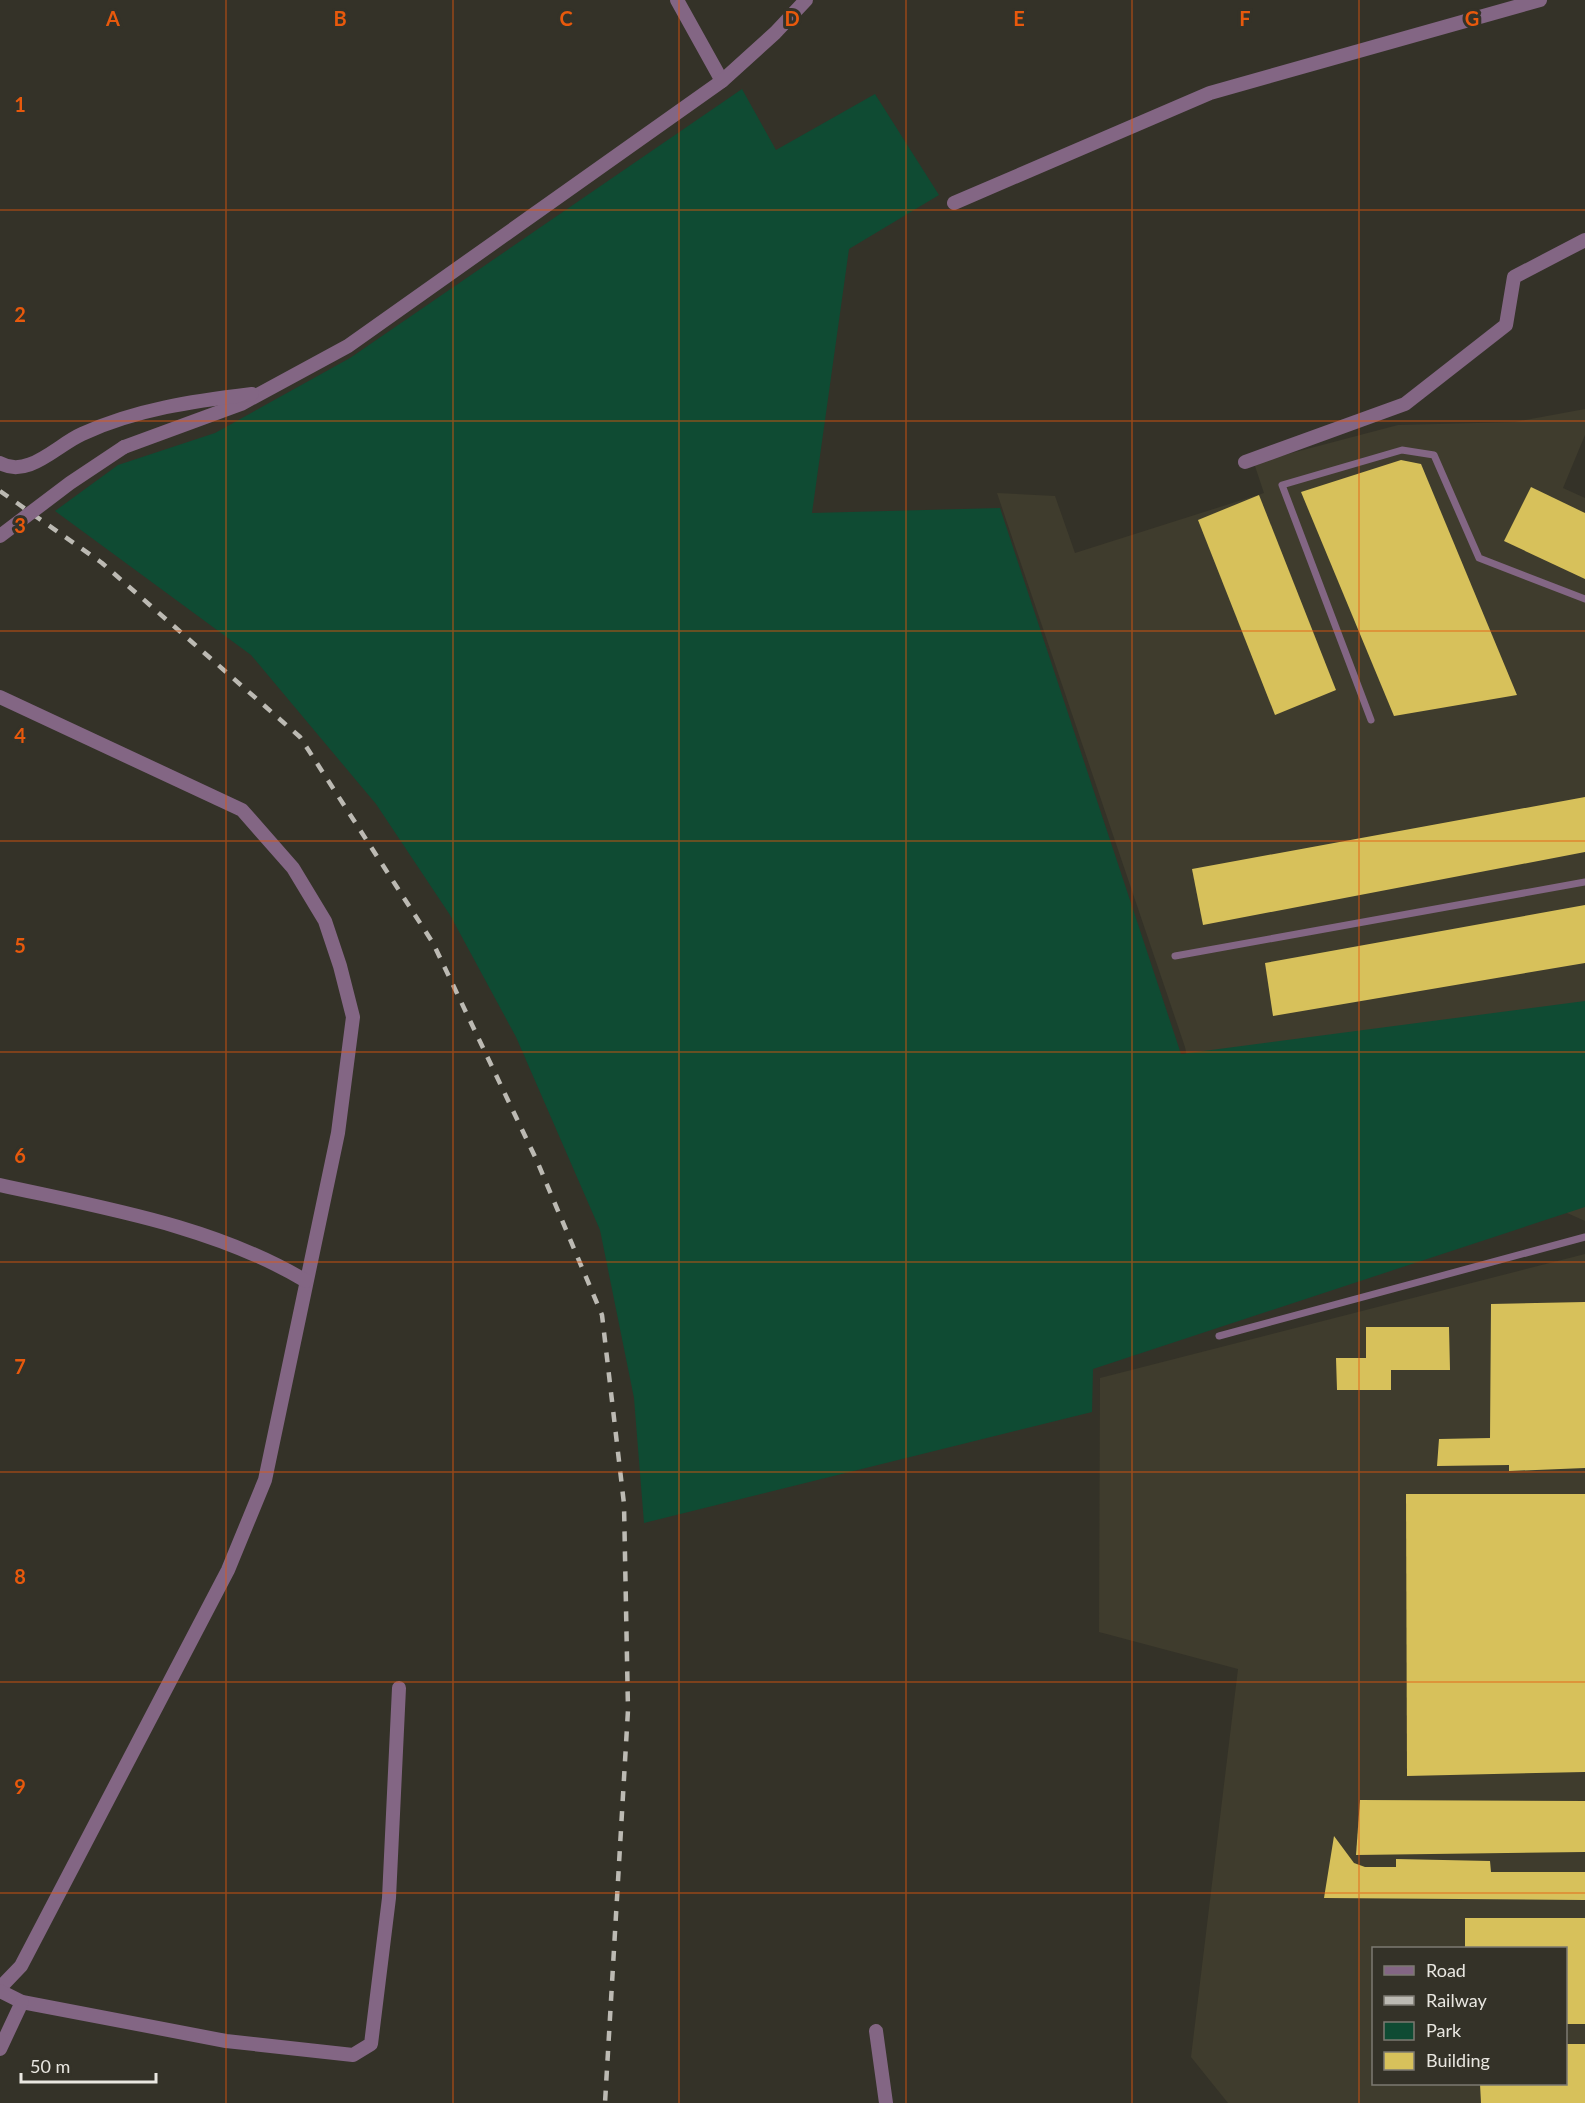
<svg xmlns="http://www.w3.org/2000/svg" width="1585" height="2103" font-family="Lato,sans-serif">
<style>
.built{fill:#3f3c2d;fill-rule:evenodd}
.green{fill:#0f4b33}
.building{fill:#d7c15b}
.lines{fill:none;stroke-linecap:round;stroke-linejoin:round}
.service{stroke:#836684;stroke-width:7}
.minor{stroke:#836684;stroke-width:14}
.rail{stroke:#bcbab3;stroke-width:4.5;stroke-dasharray:10 10;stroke-linecap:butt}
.minor-bridge{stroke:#836684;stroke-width:14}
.grid{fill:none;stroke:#e8590c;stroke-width:1.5;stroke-opacity:0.55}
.grid-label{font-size:20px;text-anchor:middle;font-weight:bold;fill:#e8590c;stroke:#343228;stroke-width:6;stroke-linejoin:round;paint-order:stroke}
</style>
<rect width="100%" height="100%" fill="#343228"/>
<g class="built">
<polygon points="1585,409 1585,435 1563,488 1585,498 1585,1221 1556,1208 1230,1276 1185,1047 997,493 1055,496 1075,553 1264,493 1254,463 1398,425 1515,422"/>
<path d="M 1585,1254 L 1585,2103 L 1228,2103 L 1191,2057 L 1238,1669 L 1099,1632 L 1100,1378 ZM 1374,1948 L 1566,1948 L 1566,2084 L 1374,2084 Z"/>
</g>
<polygon class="green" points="742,89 776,150 875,94 939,195 849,249 812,513 1000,508 1181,1054 1585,1001 1585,1207 1093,1369 1092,1412 644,1523 634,1398 600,1230 516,1037 450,915 376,804 251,655 55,511 118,465 215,433 350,358"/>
<g class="building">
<polygon points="1401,460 1421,464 1517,695 1394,716 1301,492"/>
<polygon points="1531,487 1585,513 1585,579 1504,541"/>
<polygon points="1259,495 1336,690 1275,715 1198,520"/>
<polygon points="1585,797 1585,852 1203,925 1192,869"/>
<polygon points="1585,905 1585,963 1273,1016 1265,963"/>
<polygon points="1585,1302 1585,1468 1509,1471 1509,1465 1437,1466 1439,1439 1490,1438 1491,1304"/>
<polygon points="1366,1327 1449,1327 1450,1370 1391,1370 1391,1390 1337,1390 1336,1358 1366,1358"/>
<polygon points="1406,1494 1585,1494 1585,1772 1407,1776"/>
<polygon points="1360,1800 1585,1801 1585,1852 1356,1855"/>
<polygon points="1334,1836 1354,1863 1365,1867 1396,1867 1396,1859 1490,1861 1491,1872 1585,1872 1585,1900 1324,1898"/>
<polygon points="1465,1918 1585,1918 1585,2024 1566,2024 1566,1948 1465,1948"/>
<polygon points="1566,2044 1585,2044 1585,2103 1481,2103 1480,2084 1566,2084"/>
</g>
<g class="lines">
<g class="service">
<polyline points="1371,720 1282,485 1402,450 1434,455 1479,558 1585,599"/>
<polyline points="1175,956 1585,882"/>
<polyline points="1219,1336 1585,1237"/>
</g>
<g class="minor">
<polyline points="677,0 722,81"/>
<polyline points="954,203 1210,93 1540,0"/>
<polyline points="124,447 241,404 348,346 722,81 775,33 806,0"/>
<polyline points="1245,462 1405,404 1506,325 1514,277 1585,240"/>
<path d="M 0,463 C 28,479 57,445 82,434 C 136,409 194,401 252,394"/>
<polyline points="0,697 242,810 293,868 325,921 340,966 353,1017 338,1133 265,1480 228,1570 21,1966 0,1988"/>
<path d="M 0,1185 C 104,1208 214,1226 306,1281"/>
<polyline points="0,1991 22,2002 226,2041 353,2055 371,2044 389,1898 399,1688"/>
<polyline points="876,2031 886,2103"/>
<polyline points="0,2049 22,2002"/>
</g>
<polyline class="rail" points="0,491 102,563 300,737 433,943 537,1161 602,1315 624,1504 628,1710 605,2103"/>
<polyline class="minor-bridge" points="0,536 70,483 124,447"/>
</g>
<path class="grid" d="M 226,0 L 226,2103M 453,0 L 453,2103M 679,0 L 679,2103M 906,0 L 906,2103M 1132,0 L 1132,2103M 1359,0 L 1359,2103M 0,210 L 1585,210M 0,421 L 1585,421M 0,631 L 1585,631M 0,841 L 1585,841M 0,1052 L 1585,1052M 0,1262 L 1585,1262M 0,1472 L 1585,1472M 0,1682 L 1585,1682M 0,1893 L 1585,1893"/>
<g class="grid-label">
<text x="113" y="26">A</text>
<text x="340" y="26">B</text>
<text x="566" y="26">C</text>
<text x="792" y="26">D</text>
<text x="1019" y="26">E</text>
<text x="1245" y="26">F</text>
<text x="1472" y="26">G</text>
<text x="20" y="112">1</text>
<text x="20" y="322">2</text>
<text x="20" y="533">3</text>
<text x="20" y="743">4</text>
<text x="20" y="953">5</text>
<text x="20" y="1163">6</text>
<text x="20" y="1374">7</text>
<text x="20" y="1584">8</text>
<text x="20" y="1794">9</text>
</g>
<rect x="1372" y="1947" width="195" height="138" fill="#343228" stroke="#7c7a72" stroke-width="1.5"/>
<rect x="1384" y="1966" width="30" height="9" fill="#836684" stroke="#7c7a72" stroke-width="1.5"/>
<text x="1426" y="1977" font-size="18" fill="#e9e7e1">Road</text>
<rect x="1384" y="1996" width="30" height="9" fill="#bcbab3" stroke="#7c7a72" stroke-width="1.5"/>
<text x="1426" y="2007" font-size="18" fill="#e9e7e1">Railway</text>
<rect x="1384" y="2022" width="30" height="18" fill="#0f4b33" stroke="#7c7a72" stroke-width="1.5"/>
<text x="1426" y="2037" font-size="18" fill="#e9e7e1">Park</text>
<rect x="1384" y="2052" width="30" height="18" fill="#d7c15b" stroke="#7c7a72" stroke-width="1.5"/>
<text x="1426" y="2067" font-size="18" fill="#e9e7e1">Building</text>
<path d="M21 2073v9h135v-9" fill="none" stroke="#e9e7e1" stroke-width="3"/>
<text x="30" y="2073" font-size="18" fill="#e9e7e1" stroke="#343228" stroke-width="4.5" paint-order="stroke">50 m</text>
</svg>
